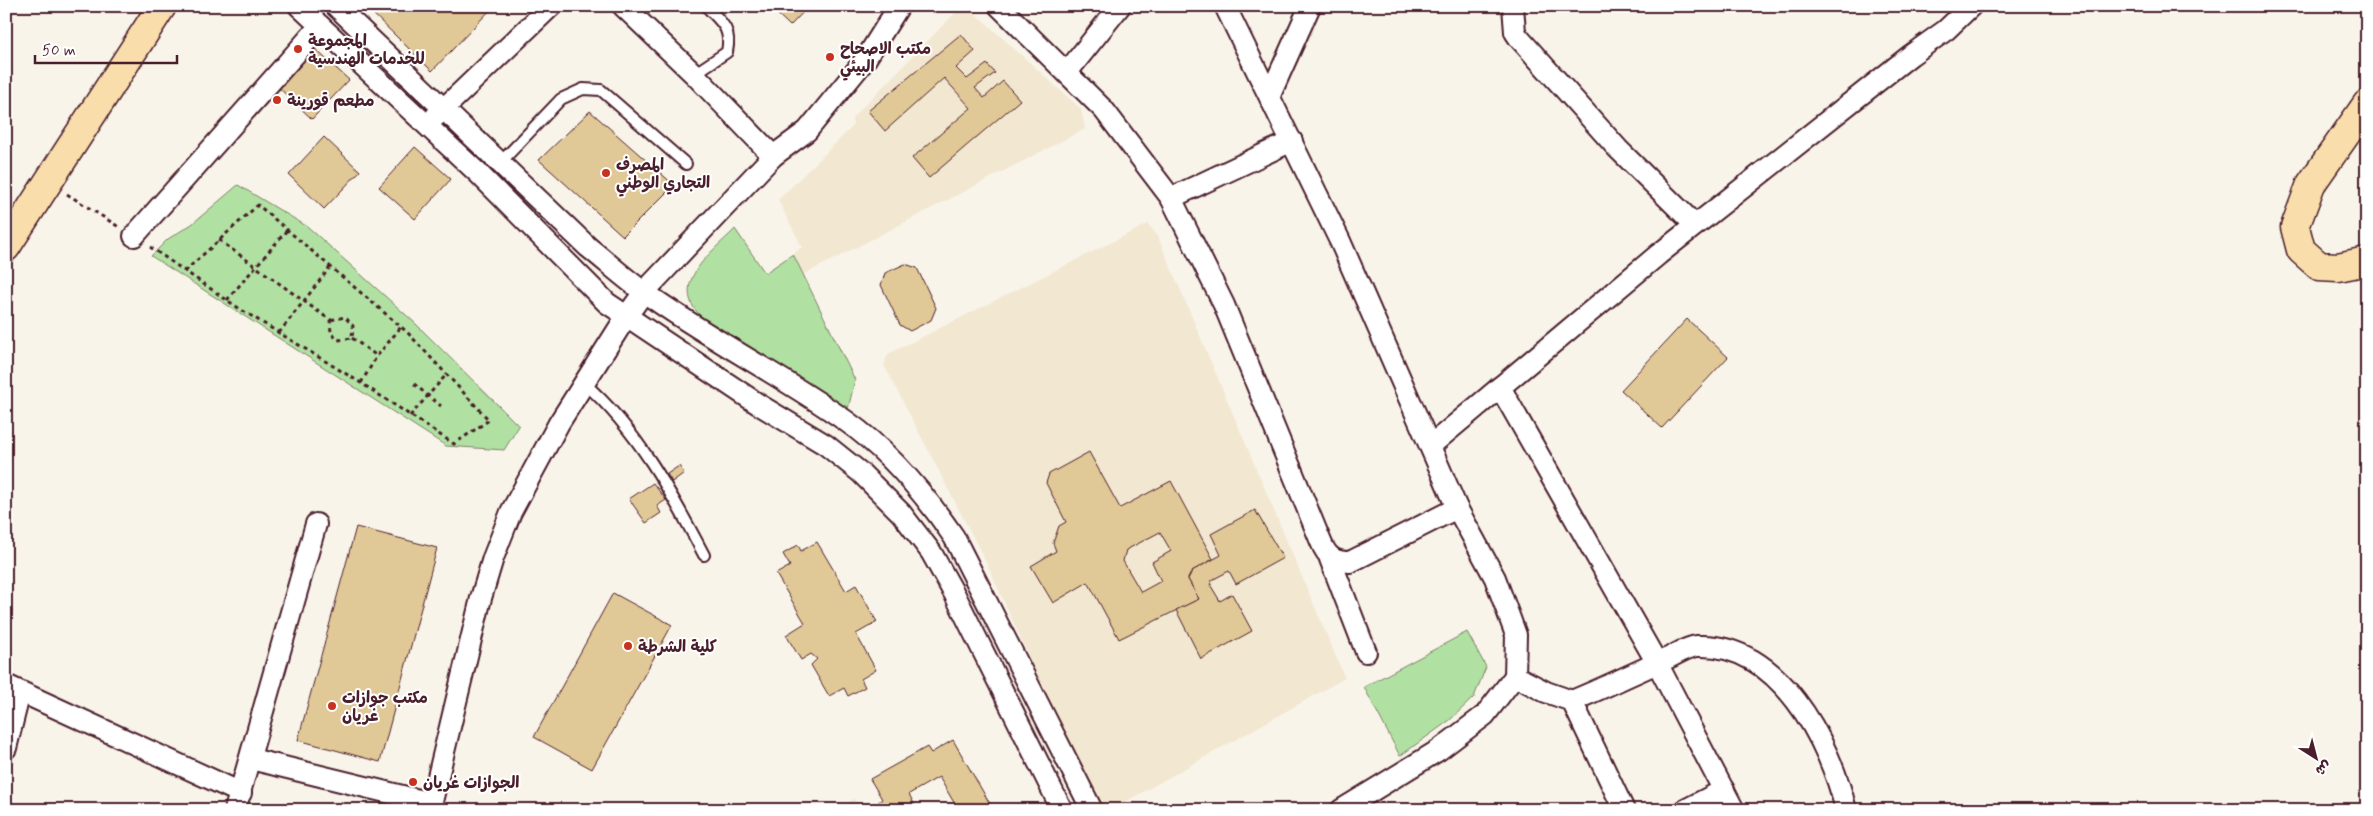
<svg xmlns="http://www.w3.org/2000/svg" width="2373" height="816" font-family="Mynerve,'Playpen Sans Arabic',sans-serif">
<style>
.built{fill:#f2e7d1}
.green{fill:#b0e1a2;stroke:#7d8066}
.building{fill:#e1c897;stroke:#4a1f2b;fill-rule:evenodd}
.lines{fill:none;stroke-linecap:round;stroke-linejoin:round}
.service-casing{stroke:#4a1f2b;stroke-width:14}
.minor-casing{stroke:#4a1f2b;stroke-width:24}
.primary-casing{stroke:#4a1f2b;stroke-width:31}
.path{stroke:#4a1f2b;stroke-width:3;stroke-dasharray:4 4;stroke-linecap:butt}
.service{stroke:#fff;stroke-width:10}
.minor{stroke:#fff;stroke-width:20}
.primary{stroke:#f9ddab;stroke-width:28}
.poi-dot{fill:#c8321e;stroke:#fff;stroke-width:2}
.labels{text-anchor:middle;stroke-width:4;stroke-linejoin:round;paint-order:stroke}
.poi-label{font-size:16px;font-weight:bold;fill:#4a1f2b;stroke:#fff;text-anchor:start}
</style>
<rect width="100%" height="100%" fill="#f9f4ea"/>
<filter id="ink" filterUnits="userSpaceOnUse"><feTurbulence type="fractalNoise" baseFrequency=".02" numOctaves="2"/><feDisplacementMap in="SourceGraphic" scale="10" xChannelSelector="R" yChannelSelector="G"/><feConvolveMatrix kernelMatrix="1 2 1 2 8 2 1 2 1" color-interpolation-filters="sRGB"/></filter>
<g filter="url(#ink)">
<g class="built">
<polygon points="962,6 967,6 1081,109 1085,129 803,275 793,254 802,247 778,200 853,126 852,118"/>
<polygon points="1148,224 1158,237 1345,678 1111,810 1098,810 987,564 884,365 888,354"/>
<polygon points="854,799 860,810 835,810"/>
</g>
<g class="green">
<polygon points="238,185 308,227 415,323 519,426 504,450 446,446 151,256 168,239 192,224"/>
<path d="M 735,229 L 765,273 L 793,254 L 855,380 L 848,409 L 844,412 L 710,326 C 705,320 698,314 694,308 C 675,277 716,249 735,229 Z"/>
<polygon points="1467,632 1486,667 1474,697 1450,720 1400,756 1364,687"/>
</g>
<g class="building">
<polygon points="365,6 432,6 435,10 438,6 494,6 432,71"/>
<polygon points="769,6 809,6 790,26"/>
<polygon points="961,34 975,51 956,68 967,79 987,64 995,73 975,88 984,98 1003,81 1020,100 929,178 912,158 971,108 944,78 885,131 868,111"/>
<polygon points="314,48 349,80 312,119 278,87"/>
<polygon points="590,111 674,185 623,236 539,160"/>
<polygon points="324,137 360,171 324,209 289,175"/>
<polygon points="415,147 451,179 415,219 379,187"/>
<polygon points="905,264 917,268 936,308 931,320 910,331 900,325 881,285 885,273"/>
<polygon points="1687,319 1728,357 1662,428 1621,390"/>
<path d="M 1089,452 L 1120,508 L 1171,481 L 1213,559 L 1192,571 L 1188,579 L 1199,599 L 1119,639 L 1088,582 L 1053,603 L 1031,566 L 1056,551 L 1053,543 L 1059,526 L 1066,522 L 1046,483 L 1049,474 ZM 1160,532 L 1171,551 L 1152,562 L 1161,581 L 1141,592 L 1123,561 L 1126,550 Z"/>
<polygon points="679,466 684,473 672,482 667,474"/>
<polygon points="653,483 666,500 657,506 661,513 646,523 629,499"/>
<polygon points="1255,510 1283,558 1236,584 1229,571 1212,580 1211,586 1220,601 1232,594 1252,631 1201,659 1176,610 1199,599 1188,579 1192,571 1221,555 1211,534"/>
<polygon points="356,527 437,548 380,762 298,740"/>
<polygon points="817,542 846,591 856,585 877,622 856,634 876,670 861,679 865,687 848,696 844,688 829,696 811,665 817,659 811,654 801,660 786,635 805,623 776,574 790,566 783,554 798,545 801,551"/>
<polygon points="613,593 672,625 592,769 534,737"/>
<polygon points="953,740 993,809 950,810 956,806 939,777 909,794 917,810 878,810 875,805 882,799 870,779 927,747 931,753"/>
</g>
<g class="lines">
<g class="service-casing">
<g id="service">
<path d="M 694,74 L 727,52 C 732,28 721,22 706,6"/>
<polyline points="500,163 561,99 583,89 601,90 686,164"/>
<path d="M 584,383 C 637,429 672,494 704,555"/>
</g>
</g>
<g class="minor-casing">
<g id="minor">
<polyline points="299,6 479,174 607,303 758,404 826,445 861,473 901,513 931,552 955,595 1062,810"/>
<path d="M 336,6 L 588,247 C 607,262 625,279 644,292 C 709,339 781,375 846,421 C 890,452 924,493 954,537 L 1092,810"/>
<polyline points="623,6 694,74 773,156"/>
<path d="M 999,6 L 1104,110 L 1171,198 L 1224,305 L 1321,542 C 1327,557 1334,562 1350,562 L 1457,508"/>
<polyline points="1225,6 1340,241 1457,508 1495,578 1516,635 1515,676 1485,715 1439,750 1341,810"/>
<polyline points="1513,6 1515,32 1519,38 1618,149 1695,225"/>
<polyline points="1068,71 1120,6"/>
<polyline points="1270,95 1310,6"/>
<polyline points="435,117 551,6"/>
<polyline points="1171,198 1292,141"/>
<polyline points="134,236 320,26"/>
<polyline points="1500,387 1657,663 1734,810"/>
<polyline points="1430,446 1659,254 1911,55 1946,30 1971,6"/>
<polyline points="1330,559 1366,652"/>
<polyline points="1515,676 1546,692 1572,701 1624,810"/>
<polyline points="6,685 241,793"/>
<path d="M 1572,701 C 1604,688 1634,673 1666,659 C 1675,655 1687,647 1697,646 C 1779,642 1830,742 1846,810"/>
<polyline points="6,748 20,692"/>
<polyline points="251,759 431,803"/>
<polyline points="235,810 316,524"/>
<polyline points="430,810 481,598 493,558 511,512 559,423 626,317 644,292 773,156 807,131 865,60 899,6"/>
<polyline points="1685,810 1724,790"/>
</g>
</g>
<g class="primary-casing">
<g id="primary">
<polyline points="2367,104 2311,184 2295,227 2301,250 2319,266 2338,267 2367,261"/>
<polyline points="6,247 162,6"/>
</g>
</g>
<g class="path">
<polyline points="67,194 119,227"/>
<polyline points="219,240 330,320 331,333 338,340 352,338 353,326 345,317 330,320"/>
<polyline points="150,247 240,309 361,383 454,444 489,420 407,332 258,205 185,271"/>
<polyline points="227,300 288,229"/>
<polyline points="279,333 331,266"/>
<polyline points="352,338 377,356"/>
<polyline points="361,383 377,356 401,327"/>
<polyline points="414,384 441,406"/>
<polyline points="410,416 446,375"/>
</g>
<use href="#service" class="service"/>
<use href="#minor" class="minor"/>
<use href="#primary" class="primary"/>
</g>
</g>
<g class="poi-dot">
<circle cx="298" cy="49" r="5"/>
<circle cx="830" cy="57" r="5"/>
<circle cx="277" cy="100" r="5"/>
<circle cx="606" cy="173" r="5"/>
<circle cx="628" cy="646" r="5"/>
<circle cx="332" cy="706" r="5"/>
<circle cx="413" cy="782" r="5"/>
</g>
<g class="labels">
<g class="poi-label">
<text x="308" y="46">المجموعة<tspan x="308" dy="18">للخدمات الهندسية</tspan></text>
<text x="840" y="54">مكتب الاصحاح<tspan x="840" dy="18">البيئي</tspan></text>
<text x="287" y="106">مطعم قورينة</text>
<text x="616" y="170">المصرف<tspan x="616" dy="18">التجاري الوطني</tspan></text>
<text x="638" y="652">كلية الشرطة</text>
<text x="342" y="703">مكتب جوازات<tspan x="342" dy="18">غريان</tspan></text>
<text x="423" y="788">الجوازات غريان</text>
</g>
</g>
<rect width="2373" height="816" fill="none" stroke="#fff" stroke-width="25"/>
<rect x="12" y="12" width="2348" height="791" fill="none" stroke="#4a1f2b" stroke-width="2" filter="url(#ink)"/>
<g transform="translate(2316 758) rotate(144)" stroke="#ffffff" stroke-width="4" paint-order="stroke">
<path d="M0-4L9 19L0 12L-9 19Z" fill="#4a1f2b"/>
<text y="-8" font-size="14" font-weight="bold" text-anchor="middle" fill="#4a1f2b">ش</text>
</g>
<path d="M35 55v8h142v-8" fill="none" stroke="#4a1f2b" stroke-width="2.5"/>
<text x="42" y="55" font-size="15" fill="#4a1f2b" stroke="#ffffff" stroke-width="4" paint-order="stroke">50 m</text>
</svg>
